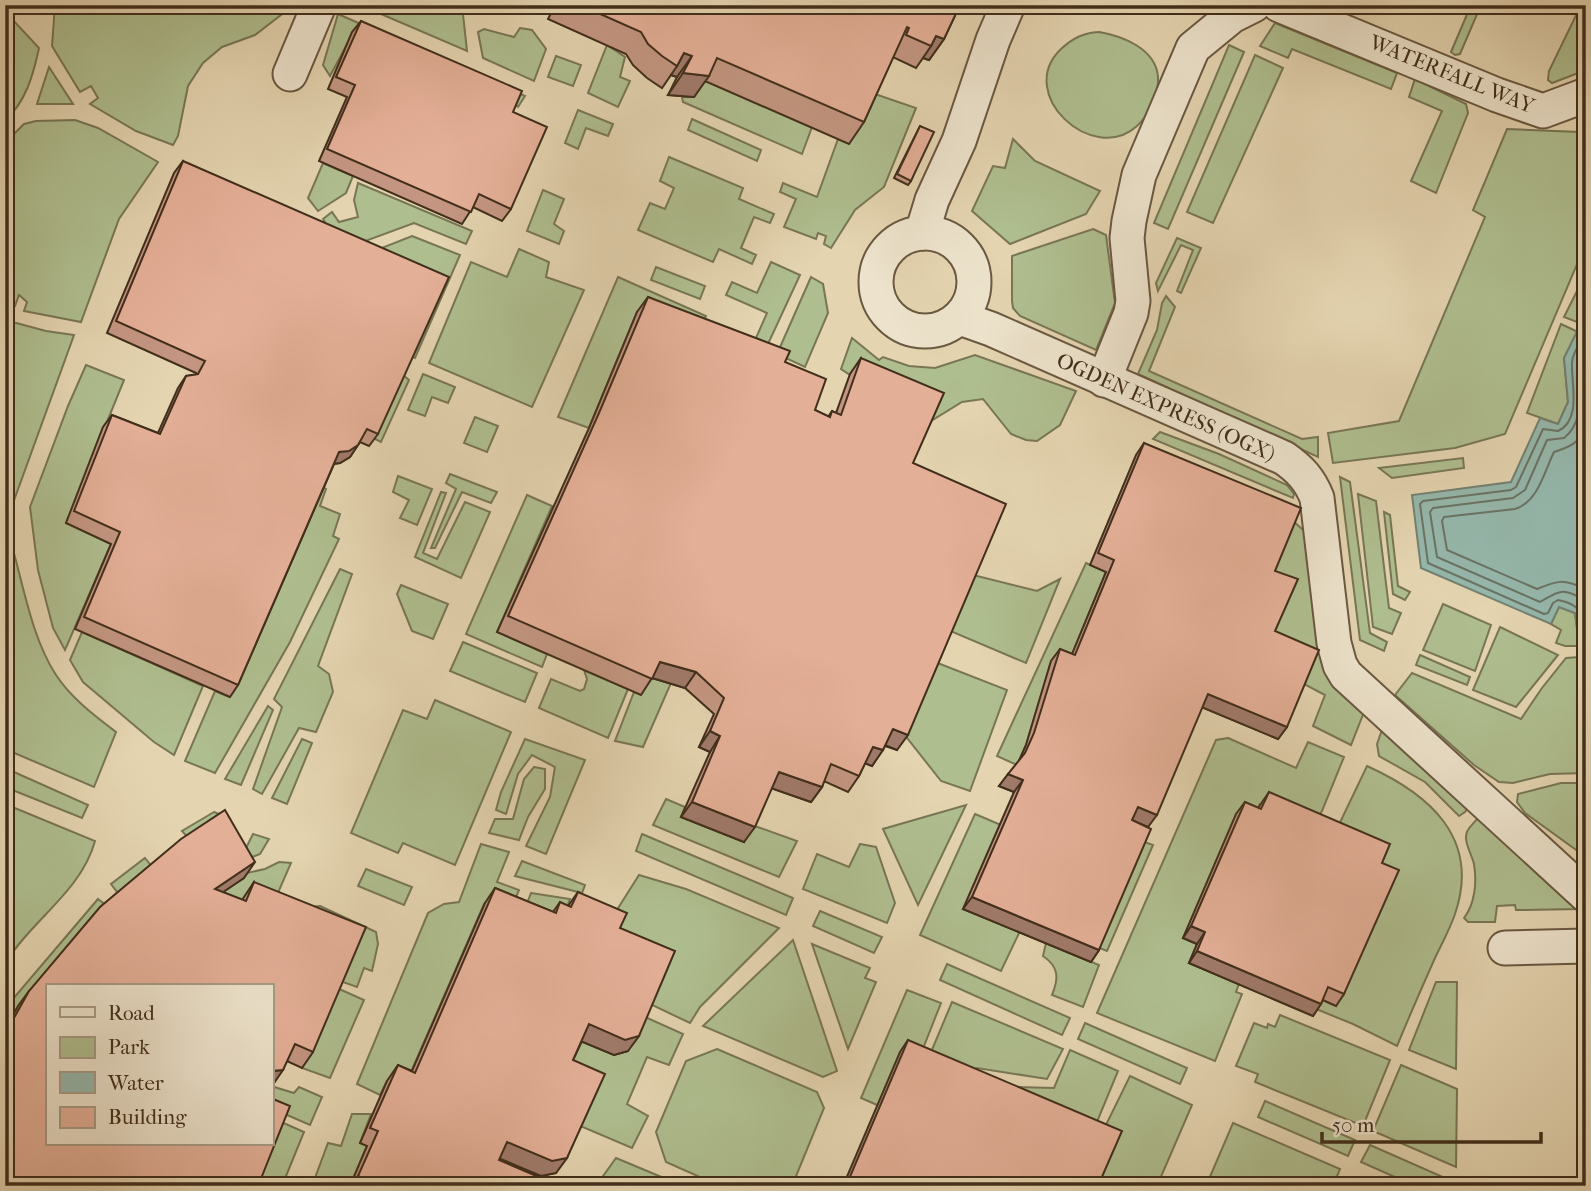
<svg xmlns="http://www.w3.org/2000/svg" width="1591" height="1191" font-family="'IM FELL French Canon',serif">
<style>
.green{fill:#afbe8f;stroke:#787655;stroke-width:2}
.water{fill:#95b8ac;stroke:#738172;stroke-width:2}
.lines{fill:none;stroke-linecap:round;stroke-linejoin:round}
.shore{stroke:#6b7364;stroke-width:2}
.minor-casing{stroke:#6a5840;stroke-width:37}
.minor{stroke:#ede3cc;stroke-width:33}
.wall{fill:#c49682;stroke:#412e1b;stroke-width:2}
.shaded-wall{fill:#a07a6a;stroke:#412e1b;stroke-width:2}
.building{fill:#e4af97;stroke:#412e1b;stroke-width:2;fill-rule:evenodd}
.labels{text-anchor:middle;stroke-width:6;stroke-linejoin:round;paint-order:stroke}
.street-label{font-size:21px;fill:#412e1b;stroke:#ede3cc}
</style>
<rect width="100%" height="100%" fill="#e4d4b0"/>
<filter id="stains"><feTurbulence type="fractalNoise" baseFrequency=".00286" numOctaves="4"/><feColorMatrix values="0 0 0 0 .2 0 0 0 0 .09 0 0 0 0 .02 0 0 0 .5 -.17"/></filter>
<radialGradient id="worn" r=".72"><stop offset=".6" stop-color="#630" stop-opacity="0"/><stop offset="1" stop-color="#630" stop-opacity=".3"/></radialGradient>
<g class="green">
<polygon points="55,5 289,5 286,11 255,35 222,47 203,63 188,86 178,136 173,145 136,131 90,104 98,98 91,86 80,92 52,46"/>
<polygon points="360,5 462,5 467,51"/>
<polygon points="1471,5 1481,5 1460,54 1455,55 1451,52"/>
<polygon points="1581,5 1586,5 1586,70 1552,83 1548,80 1549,71"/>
<polygon points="338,14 525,96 518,107 514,103 353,33 330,76 323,65"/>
<path d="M 5,17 L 13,20 L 39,48 C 33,76 26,101 5,121 Z"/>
<polygon points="1275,23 1397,73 1391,89 1292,49 1288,58 1260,46"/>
<polygon points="520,28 532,30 546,49 534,81 483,58 478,32 484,29 514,37"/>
<path d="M 1099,32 C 1123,36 1156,49 1158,77 C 1159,93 1149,115 1137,126 C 1093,166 1014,94 1061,49 C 1073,38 1083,33 1099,32 Z"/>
<polygon points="607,45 625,57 620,77 630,81 618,107 588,93"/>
<polygon points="1229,45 1244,52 1168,229 1154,223"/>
<polygon points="1255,55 1283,68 1213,223 1187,212"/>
<polygon points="556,56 581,65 573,86 548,77"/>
<polygon points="49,67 73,104 37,104"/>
<polygon points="702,79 812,127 802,154 683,102 682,97 694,97"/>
<polygon points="1415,79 1466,104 1468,113 1436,193 1411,181 1442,111 1409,97"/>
<polygon points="872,93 916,108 884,187 855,210 831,248 824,244 826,236 818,233 816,239 784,227 796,199 780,192 783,183 817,197 838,139 849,143"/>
<polygon points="578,110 613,124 608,136 586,128 578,149 565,143"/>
<polygon points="692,119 761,150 757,161 688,130"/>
<polygon points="75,120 98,128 158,162 119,219 81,322 24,311 27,302 19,295 15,306 5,302 5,143 24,124 36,121"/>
<polygon points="1507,129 1580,132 1586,130 1586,243 1505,434 1455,448 1333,463 1328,433 1399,421 1485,217 1473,210"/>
<polygon points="1013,139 1035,161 1100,191 1086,214 1010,244 972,211 993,166 1005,168"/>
<polygon points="669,157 743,188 739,199 774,214 770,223 754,217 741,248 756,255 752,264 719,249 713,262 638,230 650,203 665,209 674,188 660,181"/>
<polygon points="323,163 353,176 346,193 318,211 308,198"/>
<polygon points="358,183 472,231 466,244 414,223 360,243 330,231 323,219 332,212 339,222 358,217 354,200"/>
<polygon points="543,190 564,199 554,224 564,231 559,244 527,231"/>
<polygon points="1093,229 1106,235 1115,303 1096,350 1020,316 1013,308 1012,301 1012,256"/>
<polygon points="412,236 460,255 415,358 410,356 364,255"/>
<polygon points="1177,238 1201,248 1181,293 1177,291 1193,250 1181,245 1158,291 1156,283"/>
<polygon points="519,249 549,262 546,277 584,290 532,407 429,363 471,262 507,277"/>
<polygon points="771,262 800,275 761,359 749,354 767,313 726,295 732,282 757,293"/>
<polygon points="656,267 705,286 700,299 651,280"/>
<polygon points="1586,273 1586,313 1582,324 1564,317"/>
<polygon points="618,277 706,316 700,329 637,312 589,428 558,417"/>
<polygon points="811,277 823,284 828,313 805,367 777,354"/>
<polygon points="1166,296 1175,307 1149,371 1302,439 1318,437 1318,457 1138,374 1157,330 1162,303"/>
<polygon points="5,320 46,331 74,335 13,503 5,517"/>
<polygon points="1561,324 1578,332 1564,358 1568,402 1558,424 1527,413"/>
<polygon points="852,338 879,360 883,357 909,366 935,368 975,355 1076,391 1060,425 1037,441 1026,440 1011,434 983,399 962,402 926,424 841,369"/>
<polygon points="86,365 124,380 66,523 111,544 65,650 53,628 38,570 30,507 68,406"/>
<polygon points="402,374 409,380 381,442 373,438"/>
<polygon points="423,374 455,387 448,403 432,397 425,416 408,410"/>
<polygon points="475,417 498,426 487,452 464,443"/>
<polygon points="1160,432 1219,454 1287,485 1294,494 1293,498 1153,439"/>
<polygon points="1463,458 1464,468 1392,478 1379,468"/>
<polygon points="450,474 497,492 491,503 462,492 435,548 431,548 456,489 446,483"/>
<polygon points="398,476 432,489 417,525 400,518 409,500 393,492"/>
<polygon points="1340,477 1350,482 1370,633 1387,642 1384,651 1360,640"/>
<polygon points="321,486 326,489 320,506 340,514 333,536 339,539 290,642 215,773 185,761 215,691 229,697"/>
<polygon points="441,492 446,493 423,553 437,559 465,502 490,512 461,578 415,557"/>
<polygon points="1358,494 1376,501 1389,608 1401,613 1392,634 1373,627"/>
<polygon points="527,495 552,506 497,632 547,654 542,667 466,634"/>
<polygon points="1384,512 1390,515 1398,586 1410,592 1405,600 1393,594"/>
<polygon points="1292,520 1311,537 1366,707 1351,745 1313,726 1325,695 1302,683 1267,643 1266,583"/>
<path d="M 12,546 C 24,588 32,638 56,675 C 71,698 95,716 116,732 L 94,787 L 5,749 L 5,557 Z"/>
<polygon points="1086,563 1106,572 1067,667 1051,662 1026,745 1017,765 997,756"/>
<polygon points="340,569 352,574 318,666 329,674 333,692 316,732 299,728 262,794 253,789 282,707 274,699"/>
<polygon points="973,575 1037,591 1060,579 1026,663 948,630"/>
<polygon points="401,585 448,604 433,639 412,631 397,594"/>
<polygon points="1443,604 1491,625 1475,671 1423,650"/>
<polygon points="1559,607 1575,613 1579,646 1565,646 1556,643 1561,630 1551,624"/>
<polygon points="1500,627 1558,655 1516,707 1473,690"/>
<polygon points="82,632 203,686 174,755 154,742 83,682 70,660"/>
<polygon points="463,642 537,673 525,702 450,671"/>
<polygon points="1420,655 1470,677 1467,685 1416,665"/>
<polygon points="1580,657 1586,689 1586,773 1550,774 1513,783 1499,782 1474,765 1395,695 1412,673 1521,719 1542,688 1566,658"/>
<polygon points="935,662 1007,690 970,791 941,781 904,734"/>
<polygon points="584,670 628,689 608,738 539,708 551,679 580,691 584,689 587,679"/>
<polygon points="649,677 671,683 643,747 615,741 634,692 641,694"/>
<polygon points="435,700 511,732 455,865 403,843 398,853 351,833 403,710 427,719"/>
<polygon points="268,706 273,710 241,785 225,779"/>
<polygon points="1383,727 1470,804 1465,812 1459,816 1425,782 1379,756 1377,744"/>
<polygon points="1228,738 1296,768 1308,742 1344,757 1322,811 1312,826 1260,804 1197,944 1189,963 1239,984 1236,992 1242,994 1215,1061 1097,1013 1216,740"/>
<polygon points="302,739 312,743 287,804 272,798"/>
<polygon points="525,739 585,760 546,854 526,846 550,797 555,767 532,755 518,774 506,814 496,810 501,792"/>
<path d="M 1367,766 C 1429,794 1481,838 1455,914 C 1450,929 1442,943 1435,958 C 1422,987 1409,1017 1397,1046 L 1353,1024 L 1316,1009 L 1320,999 L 1336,1006 L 1334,835 Z"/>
<polygon points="534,767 545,769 545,789 528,817 519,840 489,833 495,819 513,819 524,779"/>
<polygon points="5,768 88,805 82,818 5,787"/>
<polygon points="1561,783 1586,783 1586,857 1525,813 1517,802 1518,794"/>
<polygon points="666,799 685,807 681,817 744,842 752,825 797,841 779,877 653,825"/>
<path d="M 5,804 L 95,841 C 81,892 31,920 5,964 Z"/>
<polygon points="966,805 918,905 883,829"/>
<polygon points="214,812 227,817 191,841 182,831"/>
<polygon points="975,814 1001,825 1020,931 1001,971 920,935"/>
<path d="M 1477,819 L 1488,819 L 1578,909 L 1521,910 L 1516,910 L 1515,905 L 1497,906 L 1495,922 L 1468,922 L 1464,918 C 1475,904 1477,882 1474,864 C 1472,855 1463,841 1467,832 C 1468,828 1474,823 1477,819 Z"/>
<polygon points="253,834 269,839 260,854 250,858 243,854"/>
<polygon points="642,834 793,898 786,915 636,851"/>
<polygon points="1142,841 1153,845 1107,951 1097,947"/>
<polygon points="481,844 509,852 497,882 519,890 509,914 484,904 404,1088 387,1081 380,1095 357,1084 428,913 444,904 459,902"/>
<polygon points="860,844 876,847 895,903 887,923 803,889 817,854 849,867"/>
<polygon points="145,858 153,868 120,896 111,884"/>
<polygon points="522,861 585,885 582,893 515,876"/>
<polygon points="279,862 291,863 271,909 235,917 204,905 243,878 242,874 265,869"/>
<polygon points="366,869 412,887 404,905 358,886"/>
<polygon points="639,875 686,889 779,928 700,1007 690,1023 648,1003 608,924"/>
<polygon points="531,893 570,899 561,923 521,919"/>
<polygon points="98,899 107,906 5,1030 5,1012 12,1000"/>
<polygon points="320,906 376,932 378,944 372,971 364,968 357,987 340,981 308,907"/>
<polygon points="820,911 882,937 874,953 813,926"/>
<polygon points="793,940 837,1071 823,1077 703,1026"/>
<path d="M 1046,943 L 1099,965 L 1083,1007 L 1052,995 C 1059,978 1059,967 1043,956 Z"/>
<polygon points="812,944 870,968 865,978 876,982 848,1049"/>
<polygon points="947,964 1070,1018 1062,1035 940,980"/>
<polygon points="1436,982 1457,982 1456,1069 1409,1050"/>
<polygon points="337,988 364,1000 330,1078 302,1068"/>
<polygon points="907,990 941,1003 922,1051 877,1105 861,1098"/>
<polygon points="952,1002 1063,1049 1047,1079 977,1068 957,1077 926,1064"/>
<polygon points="1280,1015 1390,1060 1363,1126 1255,1082 1258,1074 1236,1066 1254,1023 1267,1028 1268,1024 1275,1027"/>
<polygon points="643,1016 683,1034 669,1065 647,1057 627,1104 648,1116 632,1148 578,1125 562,1076 578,1040 614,1055 628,1051"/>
<polygon points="1085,1023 1187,1068 1180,1084 1078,1039"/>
<polygon points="717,1049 817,1092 824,1108 792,1186 720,1186 666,1162 656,1132 686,1061"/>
<polygon points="1070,1050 1118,1071 1092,1134 980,1086 1054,1088"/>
<polygon points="1401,1065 1457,1089 1456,1167 1373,1131"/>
<polygon points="1130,1076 1192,1105 1157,1186 1095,1186 1100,1137"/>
<polygon points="271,1086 294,1093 299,1087 322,1097 310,1125 271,1108"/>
<polygon points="1265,1101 1355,1140 1348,1156 1258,1117"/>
<polygon points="352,1114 371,1114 360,1143 367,1146 350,1186 312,1186 328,1143 341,1146"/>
<polygon points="279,1121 304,1132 282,1186 253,1186"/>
<polygon points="1233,1123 1340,1169 1333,1186 1206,1186"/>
<polygon points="1370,1145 1452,1181 1451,1186 1415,1186 1361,1162"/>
<polygon points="616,1158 683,1186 596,1186"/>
</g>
<polygon class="water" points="1586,313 1586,689 1575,613 1559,607 1551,624 1421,568 1412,495 1511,482 1540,418 1558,424 1568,402 1564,358"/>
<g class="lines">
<g class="shore">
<path d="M 1586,332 C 1581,341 1572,353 1572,363 C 1571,383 1582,420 1558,431 L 1543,429 L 1516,487 L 1511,490 L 1423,501 L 1420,504 L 1428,563 L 1544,614 L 1548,613 L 1553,603 L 1558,600 C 1588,605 1584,624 1586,650"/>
<path d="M 1586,351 C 1572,378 1591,417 1564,438 L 1547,440 L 1525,490 L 1513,498 L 1433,508 L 1430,512 L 1437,557 L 1540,602 C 1559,591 1564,586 1586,602"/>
<path d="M 1586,427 C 1579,443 1570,447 1554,452 C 1544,472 1538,502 1515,509 L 1444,517 L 1442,521 L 1447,550 L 1537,589 C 1559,580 1563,579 1586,589"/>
</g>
<g class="minor-casing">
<g id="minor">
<polyline points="1279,5 1497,95 1543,111 1586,95"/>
<polyline points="290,74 319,5"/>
<polyline points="922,233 932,200 959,141 993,40 1008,5"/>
<circle cx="925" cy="282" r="49"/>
<path d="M 960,318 L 991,329 L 1284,458 C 1300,469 1310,480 1317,498 L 1334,643 L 1340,665 L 1346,675 L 1586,895"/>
<polyline points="1104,380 1131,313 1133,301 1127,238 1129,221 1139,175 1193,48 1232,16 1254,5"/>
<polyline points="1505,948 1586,946"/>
</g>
</g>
<use href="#minor" class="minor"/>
</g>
<g class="wall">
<polygon points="555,5 960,5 944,39 929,60 923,58 916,68 893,57 864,122 849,144 705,81 694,97 668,95 677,77 671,75 662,88 647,78 633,65 626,54 548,19"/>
<polygon points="361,21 513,112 511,209 502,221 473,207 462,224 319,161 347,97 328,89 352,32"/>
<polygon points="920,126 911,181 908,185 894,178"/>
<polygon points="183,161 378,434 369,446 360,442 350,457 340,463 334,464 238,685 230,697 75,629 111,544 66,523 103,427 112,415 158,433 178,388 186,376 196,375 196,373 107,333 174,173"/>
<polygon points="648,297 785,362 815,410 828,417 832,411 836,413 850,374 861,358 913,463 897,750 885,746 872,766 865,763 859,776 848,792 824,781 822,787 811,802 771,788 744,842 681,817 710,752 699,747 714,714 685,688 652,678 641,695 497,632 589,428 637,312"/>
<polygon points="1144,443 1275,571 1275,631 1287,727 1278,739 1202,707 1148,827 1132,820 1099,950 1091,962 963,909 1014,792 999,786 1019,761 1026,745 1051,661 1060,649 1072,654 1106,572 1090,565 1136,455"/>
<polygon points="1269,792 1382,863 1344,994 1336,1006 1323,1000 1313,1016 1189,963 1197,944 1183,938 1236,814 1245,802 1258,808"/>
<polygon points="244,878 222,892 242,900 254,882 313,1052 302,1068 287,1061 272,1086 5,1186 5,1030 18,1006 29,991"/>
<polygon points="495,888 553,912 560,902 568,906 578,892 620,928 628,1051 614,1055 582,1041 573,1060 556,1173 541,1176 500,1159 499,1160 559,1185 564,1178 582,1186 350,1186 367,1146 360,1143 387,1081 398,1065 412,1071 485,903"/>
<polygon points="908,1040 1098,1186 843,1186 900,1052"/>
</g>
<g class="shaded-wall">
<polygon points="936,36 944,39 929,60 923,58 931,46"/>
<polygon points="684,53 692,56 677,77 671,75 677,66"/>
<polygon points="683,73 709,76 694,97 668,95"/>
<polygon points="358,445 350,457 340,463 331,464 339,452"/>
<polygon points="660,662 696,672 685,688 649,677"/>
<polygon points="1208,694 1287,727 1278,739 1199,706"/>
<polygon points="893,729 908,735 897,750 882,744"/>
<polygon points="710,731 720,736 710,752 699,747"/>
<polygon points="873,747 883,750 872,766 862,762"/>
<polygon points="779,772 822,787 811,802 768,787"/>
<polygon points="1008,774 1023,780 1014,792 999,786"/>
<polygon points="692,802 755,827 744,842 681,817"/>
<polygon points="1138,807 1157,815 1148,827 1129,819"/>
<polygon points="255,862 244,878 204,905 215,889"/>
<polygon points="972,897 1099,950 1091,962 963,909"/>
<polygon points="1191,926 1205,932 1197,944 1183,938"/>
<polygon points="1197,951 1321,1004 1313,1016 1189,963"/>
<polygon points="589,1024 639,1036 628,1051 614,1055 578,1040"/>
<polygon points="283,1070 272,1086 272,1071"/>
<polygon points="507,1142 567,1158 556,1173 541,1176 496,1157"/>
<polygon points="358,1176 382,1186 352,1186"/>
</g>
<g class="building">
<polygon points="580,5 960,5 944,39 936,36 931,46 906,35 909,28 907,27 864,122 717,58 709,76 683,73 692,56 684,53 677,66 662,56 648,44 641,32"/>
<polygon points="361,21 522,91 513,112 547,127 511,209 479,194 471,212 327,149 355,85 336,77"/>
<polygon points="920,126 934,132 911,181 897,174"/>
<polygon points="183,161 449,277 378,434 367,429 358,445 349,451 339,452 238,685 84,617 120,532 74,511 112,415 160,434 186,376 198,374 205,361 116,321"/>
<polygon points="648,297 790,351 785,362 826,379 815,410 830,417 832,411 841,415 861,358 944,393 913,463 1006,504 908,735 893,729 883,750 873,747 859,776 831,764 822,787 779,772 755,827 692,802 720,736 710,731 724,698 696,672 660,662 652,679 508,616 599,413"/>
<polygon points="1144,443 1301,508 1275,571 1298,579 1275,631 1319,650 1287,727 1208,694 1157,815 1138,807 1132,820 1151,829 1099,950 972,897 1023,780 1008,774 1025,753 1034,733 1060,649 1075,655 1114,560 1098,553"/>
<polygon points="1269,792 1390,844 1382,863 1399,870 1344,994 1328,987 1321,1004 1197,951 1205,932 1191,926 1245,802 1261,809"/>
<path d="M 225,810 L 255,862 L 215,889 L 246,901 L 254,882 L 366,927 L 313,1052 L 295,1044 L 283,1070 L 272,1071 L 273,1099 L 290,1106 L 258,1186 L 5,1186 L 5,1034 L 29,991 L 100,907 L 181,839 ZM 47,986 L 271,986 L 271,1144 L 47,1144 Z"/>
<polygon points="495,888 556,913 560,902 571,907 578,892 627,913 620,928 675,951 639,1036 625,1040 589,1024 573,1060 605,1074 567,1158 552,1161 507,1142 499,1160 560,1186 382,1186 358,1176 378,1131 370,1128 398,1065 415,1073"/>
<polygon points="908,1040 1122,1131 1098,1186 846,1186"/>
<polygon points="564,1178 582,1186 561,1186"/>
<polygon points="589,1180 597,1183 596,1186 586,1186"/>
</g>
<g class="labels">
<g class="street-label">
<text transform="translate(1452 74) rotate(22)" y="7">WATERFALL WAY</text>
<text transform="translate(1166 407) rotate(24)" y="7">OGDEN EXPRESS (OGX)</text>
</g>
</g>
<rect width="1591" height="1191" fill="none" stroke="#e4d4b0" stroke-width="28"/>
<rect x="7" y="7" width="1577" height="1177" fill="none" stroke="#412e1b" stroke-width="3.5"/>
<rect x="14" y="14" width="1563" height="1163" fill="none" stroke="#412e1b" stroke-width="2"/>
<rect x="46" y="984" width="228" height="161" fill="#ede3cc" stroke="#a89b85" stroke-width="2"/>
<rect x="60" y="1007" width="35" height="10" fill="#ede3cc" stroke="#a89b85" stroke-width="2"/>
<text x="108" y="1020" font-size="21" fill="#412e1b">Road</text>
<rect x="60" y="1037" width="35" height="21" fill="#afbe8f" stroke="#a89b85" stroke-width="2"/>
<text x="108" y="1054" font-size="21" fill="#412e1b">Park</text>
<rect x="60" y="1072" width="35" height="21" fill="#95b8ac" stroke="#a89b85" stroke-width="2"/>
<text x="108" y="1090" font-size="21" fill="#412e1b">Water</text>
<rect x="60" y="1107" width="35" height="21" fill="#e4af97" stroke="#a89b85" stroke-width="2"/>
<text x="108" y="1124" font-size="21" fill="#412e1b">Building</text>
<path d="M1322 1132v10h219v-10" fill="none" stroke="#412e1b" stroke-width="3.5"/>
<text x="1332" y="1132" font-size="21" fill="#412e1b" stroke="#ede3cc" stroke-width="5" paint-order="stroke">50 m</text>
<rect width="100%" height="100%" filter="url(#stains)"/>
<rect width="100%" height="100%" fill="url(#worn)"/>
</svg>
